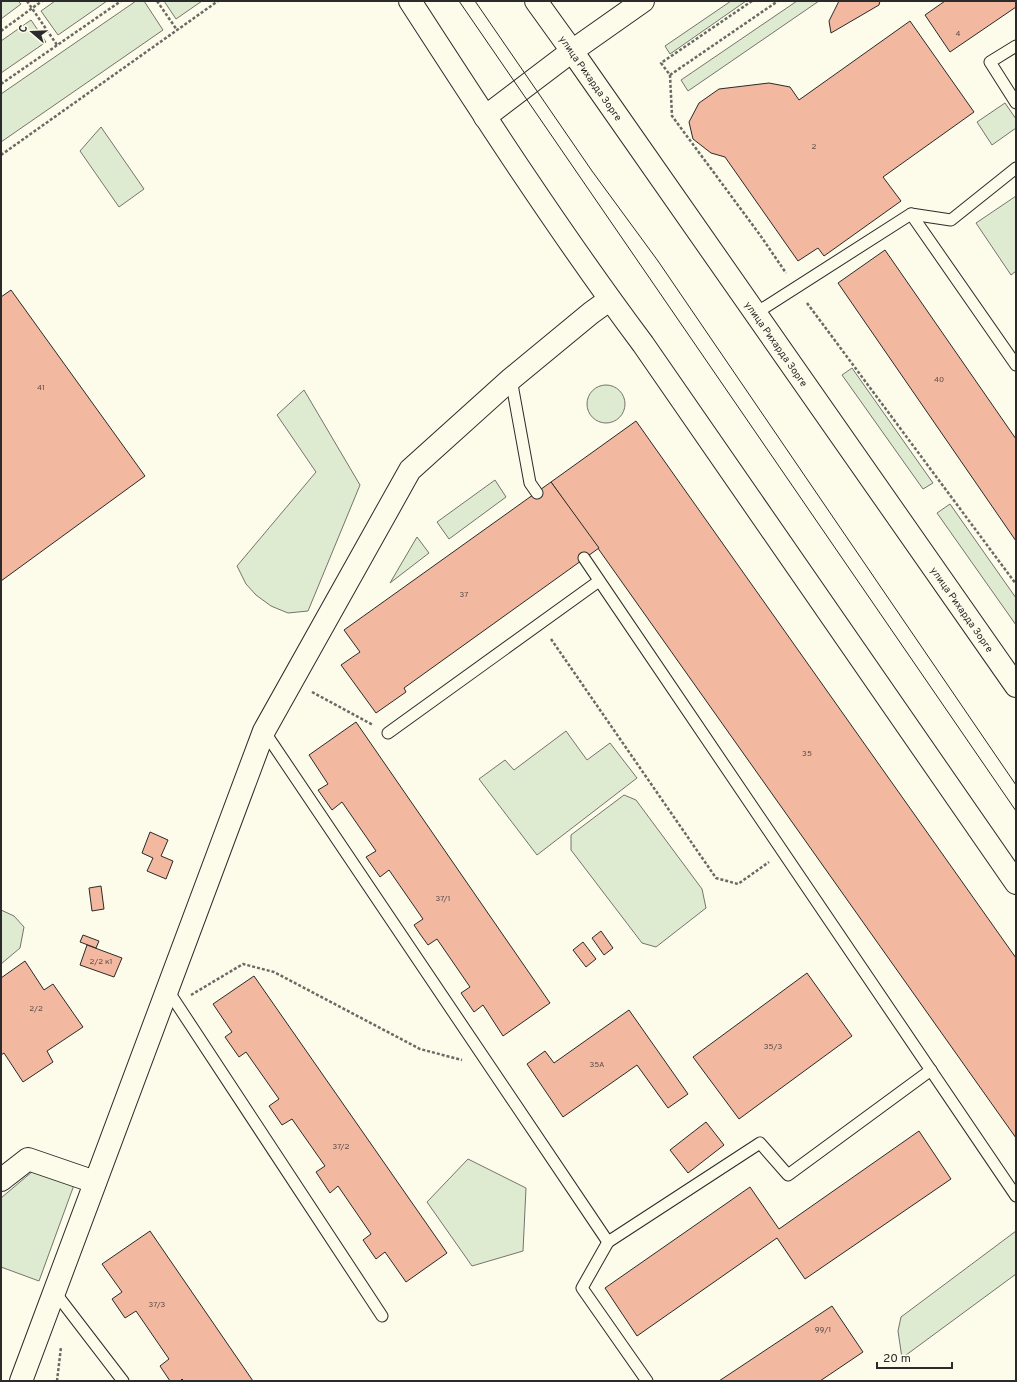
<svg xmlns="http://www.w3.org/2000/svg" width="1017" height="1382" font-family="Overpass,sans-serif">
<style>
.green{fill:#deebd1;stroke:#74746e}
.building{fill:#f2b8a0;stroke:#2b2b2b}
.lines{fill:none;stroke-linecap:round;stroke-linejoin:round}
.service-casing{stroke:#2b2b2b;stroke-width:13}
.minor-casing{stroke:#2b2b2b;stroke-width:24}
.tertiary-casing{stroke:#2b2b2b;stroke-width:24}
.secondary-casing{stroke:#2b2b2b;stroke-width:24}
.path{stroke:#6a6964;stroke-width:2.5;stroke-dasharray:3 2;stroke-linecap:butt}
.service{stroke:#fdfbea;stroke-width:11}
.minor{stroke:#fdfbea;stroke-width:22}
.tertiary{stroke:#fdfbea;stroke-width:22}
.secondary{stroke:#fdfbea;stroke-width:22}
.tram{stroke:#2b2b2b;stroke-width:1}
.labels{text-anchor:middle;stroke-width:3;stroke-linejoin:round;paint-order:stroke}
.number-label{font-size:8px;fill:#5d4e48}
.street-label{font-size:10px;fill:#2b2b2b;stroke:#fdfbea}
</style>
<rect width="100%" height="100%" fill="#fdfbea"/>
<g class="green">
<polygon points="1,1 18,1 21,4 1,19"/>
<polygon points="55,1 107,1 58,35 41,11"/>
<polygon points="136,1 144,1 163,30 1,142 1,94"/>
<polygon points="164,1 202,1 176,19"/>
<polygon points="731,1 746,1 670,54 665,46"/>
<polygon points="797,1 819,1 688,91 681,80"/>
<polygon points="31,20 46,42 1,73 1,41"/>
<polygon points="1005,103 1016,119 1016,128 992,145 977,122"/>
<polygon points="101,127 144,189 119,207 80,151"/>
<polygon points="1016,196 1016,271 1011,275 976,223"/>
<polygon points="852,368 933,483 923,489 842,375"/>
<circle cx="606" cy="404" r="19"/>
<polygon points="304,390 360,485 308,611 288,613 271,606 256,595 246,584 237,566 316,472 277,415"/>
<polygon points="495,480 506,497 449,539 437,522"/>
<polygon points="950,504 1016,598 1016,625 937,513"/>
<polygon points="417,537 429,553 390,583"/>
<polygon points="566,731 587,760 610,743 637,778 537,855 479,779 505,760 514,770"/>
<polygon points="624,795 636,800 702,889 706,908 656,947 642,943 571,850 571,835"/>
<polygon points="1,910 14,916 24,927 20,948 1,964"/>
<polygon points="468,1159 526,1188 523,1251 472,1266 427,1202"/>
<polygon points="33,1171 74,1185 39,1281 1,1267 1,1198"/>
<polygon points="1016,1231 1016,1274 902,1358 898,1331 901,1317"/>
</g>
<g class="building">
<polygon points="839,1 880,1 879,5 831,33 829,21"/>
<polygon points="945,1 1016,1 1016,7 950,52 925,15"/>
<polygon points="910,21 974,112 883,177 901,201 824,256 818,248 798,261 725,157 711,153 693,139 689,122 699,103 719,89 769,83 790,87 799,100"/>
<polygon points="885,250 1016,439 1016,541 838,283"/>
<polygon points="11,290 145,476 1,581 1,297"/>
<polygon points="636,421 1016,958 1016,1138 551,482"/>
<polygon points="551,482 599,548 404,688 406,692 376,713 341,665 360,652 344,630"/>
<polygon points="356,722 550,1003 503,1036 483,1005 474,1012 461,993 470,987 437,939 428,945 420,934 414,925 423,919 389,870 380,877 366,857 376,851 342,802 332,810 318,790 328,784 309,755"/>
<polygon points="150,832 168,840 161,856 173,861 166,879 147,871 153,858 142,853"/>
<polygon points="101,886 104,909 92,911 89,888"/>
<polygon points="601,931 613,948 604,955 592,938"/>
<polygon points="83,935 99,941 96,948 80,942"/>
<polygon points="583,942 596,959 586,967 573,950"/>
<polygon points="87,945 122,958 114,977 80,965"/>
<polygon points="25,961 44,990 53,984 83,1027 47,1051 53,1062 23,1082 4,1053 1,1055 1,978"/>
<polygon points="807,973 852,1036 739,1119 693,1057"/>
<polygon points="254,976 447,1253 406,1282 385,1252 376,1259 363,1240 371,1234 338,1186 330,1193 316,1172 325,1166 292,1119 282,1125 269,1106 279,1099 246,1052 239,1057 225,1037 232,1032 213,1004"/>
<polygon points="629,1010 688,1094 668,1108 637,1065 563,1117 527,1064 545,1051 554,1063"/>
<polygon points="706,1122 724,1145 688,1173 670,1150"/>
<polygon points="919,1131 951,1179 805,1279 777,1238 637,1336 605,1288 750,1187 779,1229"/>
<polygon points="150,1231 253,1381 184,1381 182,1379 180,1381 170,1381 160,1366 169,1359 136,1311 125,1318 112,1299 122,1292 102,1264"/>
<polygon points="832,1306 863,1352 820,1381 719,1381"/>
</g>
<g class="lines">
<g class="service-casing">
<g id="service">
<polyline points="1016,46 990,62 1016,103"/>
<polyline points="911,214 1016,365"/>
<polyline points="756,313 911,214 951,220 1016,168"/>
<polyline points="511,379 530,483 537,493"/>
<polyline points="584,558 1016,1196"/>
<polyline points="264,731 608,1242 760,1143 788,1175 931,1070"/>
<polyline points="388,733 599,581"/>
<polyline points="167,989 382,1316"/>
<polyline points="608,1242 582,1288 647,1381"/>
<polyline points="54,1291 123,1381"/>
</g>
</g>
<g class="minor-casing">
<g id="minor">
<path d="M 410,1 C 485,117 560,233 643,344 L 1016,883"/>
<polyline points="485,117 572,51"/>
<polyline points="1,1180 28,1159 95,1182"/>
<polyline points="21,1381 264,731 410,470 511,379 591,313 609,300"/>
</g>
</g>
<g class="tertiary-casing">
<polyline id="tertiary" points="536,1 572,51"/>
</g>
<g class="secondary-casing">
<g id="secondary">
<path id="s1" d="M 643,1 L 572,51 L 1016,686"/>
</g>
</g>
<g class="path">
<polyline points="27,1 57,45"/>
<polyline points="157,1 177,30"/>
<polyline points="752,1 661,63 670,75 672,116 760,235 786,273"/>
<polyline points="1,31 42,1"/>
<polyline points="670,75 778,1"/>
<polyline points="1,84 121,1"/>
<polyline points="1,155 218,1"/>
<polyline points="807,303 1016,584"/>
<polyline points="551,639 716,878 738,884 769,862"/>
<polyline points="312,692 373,725"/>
<polyline points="191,995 243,964 274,972 420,1049 462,1060"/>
<polyline points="57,1381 61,1347"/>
</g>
<use href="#service" class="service"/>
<use href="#minor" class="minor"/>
<use href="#tertiary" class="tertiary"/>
<use href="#secondary" class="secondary"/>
<g class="tram">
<polyline points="459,1 1016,811"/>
<polyline points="475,1 592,171 658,261 1016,785"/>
</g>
</g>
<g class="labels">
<g class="number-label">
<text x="958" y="36">4</text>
<text x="814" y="149">2</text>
<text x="939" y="382">40</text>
<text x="41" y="390">41</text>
<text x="464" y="597">37</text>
<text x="807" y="756">35</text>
<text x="443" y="901">37/1</text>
<text x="101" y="964">2/2 к1</text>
<text x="36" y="1011">2/2</text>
<text x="773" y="1049">35/3</text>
<text x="597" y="1067">35А</text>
<text x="341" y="1149">37/2</text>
<text x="157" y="1307">37/3</text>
<text x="823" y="1332">99/1</text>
</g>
<g class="street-label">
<text transform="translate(591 78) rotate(55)" y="4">улица Рихарда Зорге</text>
<text dy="4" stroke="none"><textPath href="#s1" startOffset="444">улица Рихарда Зорге</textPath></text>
<text dy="4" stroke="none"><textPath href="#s1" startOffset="768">улица Рихарда Зорге</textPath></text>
</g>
</g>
<rect width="1017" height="1382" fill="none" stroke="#2b2b2b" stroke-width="4"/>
<g transform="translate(32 32) rotate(289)" stroke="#fdfbea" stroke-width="3" paint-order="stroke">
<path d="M0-3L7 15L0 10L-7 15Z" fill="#2b2b2b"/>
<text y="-6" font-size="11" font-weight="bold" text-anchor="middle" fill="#2b2b2b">С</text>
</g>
<path d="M877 1362v6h75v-6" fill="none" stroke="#2b2b2b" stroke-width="2"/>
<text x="883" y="1362" font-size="12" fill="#2b2b2b" stroke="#fdfbea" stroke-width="3" paint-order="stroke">20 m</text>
</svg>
